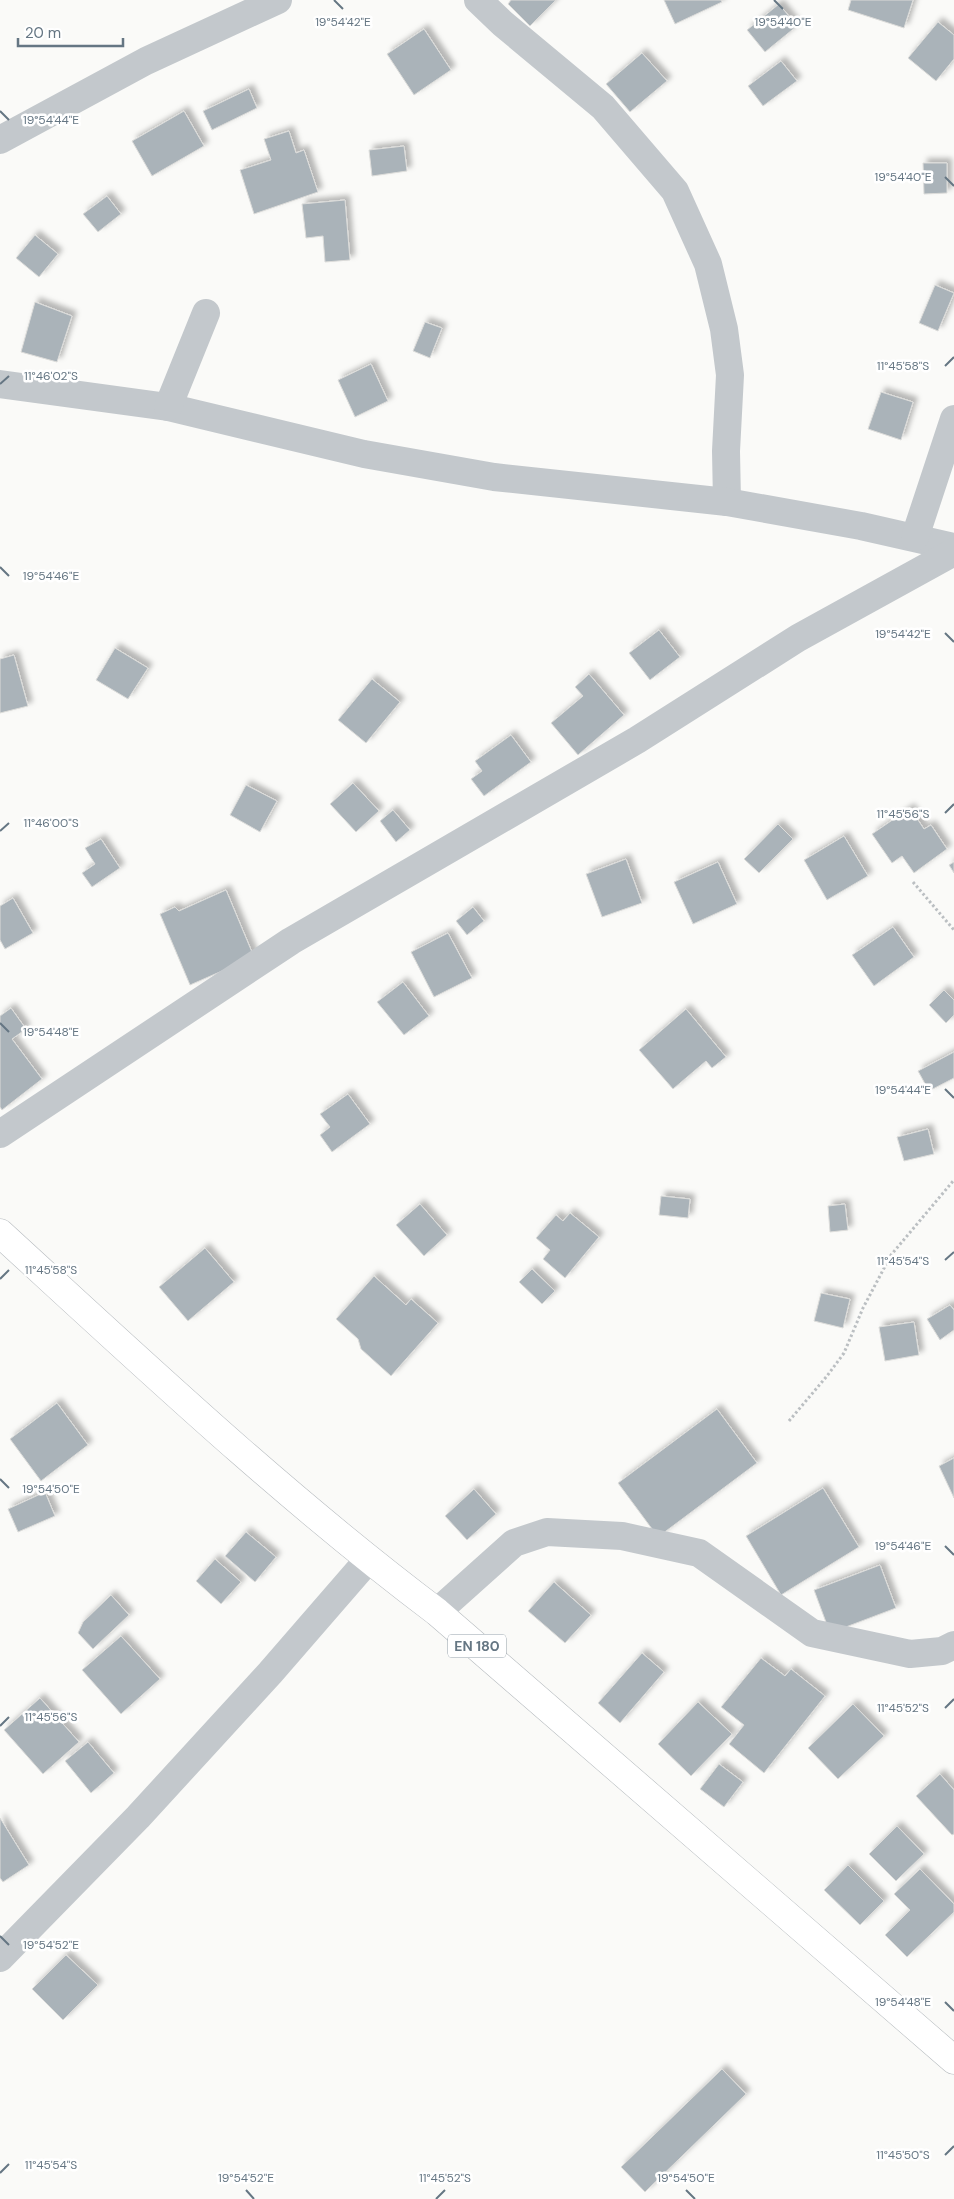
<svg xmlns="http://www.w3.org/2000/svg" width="954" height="2199" font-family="'DM Sans',sans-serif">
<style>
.building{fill:#aab3b9;stroke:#dcdcda;filter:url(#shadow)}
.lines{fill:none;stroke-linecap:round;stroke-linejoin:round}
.primary-casing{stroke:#b5babe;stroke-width:29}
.path{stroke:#bbbfc2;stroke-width:3;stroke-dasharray:2.5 2.5;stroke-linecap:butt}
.minor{stroke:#c3c8cc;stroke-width:28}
.primary{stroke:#fff;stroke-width:28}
.ticks{fill:none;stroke:#657683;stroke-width:2}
.labels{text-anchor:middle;stroke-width:5;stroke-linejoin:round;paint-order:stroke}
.shield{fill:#fff;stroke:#939fa8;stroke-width:1}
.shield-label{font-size:14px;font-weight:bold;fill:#657683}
.ticks-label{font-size:12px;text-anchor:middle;fill:#657683;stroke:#fff;stroke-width:5;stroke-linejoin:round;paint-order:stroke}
</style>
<defs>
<filter id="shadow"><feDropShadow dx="4.5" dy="-4.5" stdDeviation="2.5" flood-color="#0004"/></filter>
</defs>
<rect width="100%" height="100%" fill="#fafaf8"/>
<g class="building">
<polygon points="511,0 556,0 530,26 508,4"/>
<polygon points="664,0 721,0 722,2 675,24"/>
<polygon points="851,0 913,0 904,28 848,10"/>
<polygon points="779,4 797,26 765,52 747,30"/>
<polygon points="938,22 954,35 954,59 936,81 908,58"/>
<polygon points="424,29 451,70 414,95 387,54"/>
<polygon points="642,53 667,81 630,112 606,84"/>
<polygon points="781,61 797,81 763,106 748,86"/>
<polygon points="249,89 257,108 212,130 203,111"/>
<polygon points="184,111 204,146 152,176 132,141"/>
<polygon points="289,131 296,153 304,150 318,192 254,214 240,170 271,160 264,139"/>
<polygon points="404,146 407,171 372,176 369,150"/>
<polygon points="923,163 947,163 947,193 924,194"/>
<polygon points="107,196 121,214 98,232 83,214"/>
<polygon points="345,200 350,260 325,262 323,236 306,238 302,204"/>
<polygon points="35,235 58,254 39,277 16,258"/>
<polygon points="935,285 954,293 938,331 919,323"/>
<polygon points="35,302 72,316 57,362 21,352"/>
<polygon points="425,322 442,328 430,358 413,351"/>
<polygon points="371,364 388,401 355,417 338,380"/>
<polygon points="881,392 913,402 901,440 868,429"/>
<polygon points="659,630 680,657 650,680 629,653"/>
<polygon points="115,648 148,668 128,699 96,680"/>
<polygon points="14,655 28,706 0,713 0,659"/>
<polygon points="589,674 624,715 578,755 551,723 583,696 575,687"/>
<polygon points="372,679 400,702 366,743 338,720"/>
<polygon points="511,735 531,762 484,796 471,779 482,771 475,761"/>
<polygon points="353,783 379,811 356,832 330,804"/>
<polygon points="246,785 277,801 260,832 230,815"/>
<polygon points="910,808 924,829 931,825 947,849 914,873 902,856 892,863 872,834"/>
<polygon points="393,810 410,830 396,842 380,821"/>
<polygon points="778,824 793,839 759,873 744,859"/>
<polygon points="844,836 868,876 827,900 804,860"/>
<polygon points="101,839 120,868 92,887 82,873 95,864 85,848"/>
<polygon points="626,859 642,903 602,917 586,874"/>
<polygon points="718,862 737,904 693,924 674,882"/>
<polygon points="954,862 954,873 949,865"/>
<polygon points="226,890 254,957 190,985 160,914 175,907 179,911"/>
<polygon points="13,898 33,933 5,949 0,940 0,906"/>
<polygon points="473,907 484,921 467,935 456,921"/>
<polygon points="893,927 914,957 874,986 852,955"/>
<polygon points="448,933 472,978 434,997 411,952"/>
<polygon points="403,982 429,1016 404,1035 377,1002"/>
<polygon points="944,990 954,1000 954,1015 946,1023 929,1005"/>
<polygon points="11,1008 26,1029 12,1039 42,1079 2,1110 0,1107 0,1016"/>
<polygon points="686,1009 726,1057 712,1068 706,1061 673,1089 639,1050"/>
<polygon points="954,1052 954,1078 929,1091 918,1071"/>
<polygon points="348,1094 370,1124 332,1152 320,1135 330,1127 320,1114"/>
<polygon points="928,1129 934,1154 904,1161 897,1137"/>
<polygon points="661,1196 690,1199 688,1218 659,1215"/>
<polygon points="420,1204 447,1235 424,1256 396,1225"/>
<polygon points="845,1204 848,1230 830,1232 828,1206"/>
<polygon points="570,1213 599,1237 565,1278 543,1259 550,1250 536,1238 556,1215 563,1221"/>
<polygon points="205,1248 234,1282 188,1321 159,1287"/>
<polygon points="532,1269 555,1291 542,1304 519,1282"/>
<polygon points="374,1276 406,1305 411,1299 438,1323 391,1376 361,1349 358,1339 336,1319"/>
<polygon points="821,1293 850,1299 843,1328 814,1321"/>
<polygon points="950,1305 954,1310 954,1330 940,1340 927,1319"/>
<polygon points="914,1322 919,1355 885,1361 879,1327"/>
<polygon points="57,1403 88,1445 41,1481 10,1439"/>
<polygon points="717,1409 757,1463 658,1537 618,1483"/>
<polygon points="954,1458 954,1498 939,1466"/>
<polygon points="823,1488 859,1547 781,1595 746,1536"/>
<polygon points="474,1489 496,1514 467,1540 445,1516"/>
<polygon points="45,1492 55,1516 18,1532 8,1509"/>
<polygon points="246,1532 276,1557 255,1582 225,1556"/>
<polygon points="215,1559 241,1582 221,1604 196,1581"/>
<polygon points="880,1565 896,1608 830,1633 814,1590"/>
<polygon points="554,1582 591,1615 565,1643 528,1611"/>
<polygon points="111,1595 129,1615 93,1649 78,1633 83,1622"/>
<polygon points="121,1636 160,1679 121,1714 82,1670"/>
<polygon points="642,1653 664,1672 620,1723 598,1703"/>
<polygon points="761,1658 785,1676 791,1669 825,1696 764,1773 729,1744 744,1725 721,1707"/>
<polygon points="40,1698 79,1742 43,1774 4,1730"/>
<polygon points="698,1702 732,1734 691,1776 658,1744"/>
<polygon points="853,1704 884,1736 838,1779 808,1748"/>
<polygon points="88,1742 114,1773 91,1793 65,1761"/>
<polygon points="719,1764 743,1782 724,1807 700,1789"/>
<polygon points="940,1774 954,1790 954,1834 952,1835 916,1796"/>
<polygon points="0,1818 29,1865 3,1882 0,1878"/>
<polygon points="897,1826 924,1854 896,1881 869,1854"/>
<polygon points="848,1865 884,1901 860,1925 824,1890"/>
<polygon points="920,1869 954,1904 954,1912 907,1957 885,1935 910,1910 894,1894"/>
<polygon points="66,1955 98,1985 63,2020 32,1989"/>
<polygon points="722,2069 746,2094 645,2192 621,2167"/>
</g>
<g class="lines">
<g class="primary-casing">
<path id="primary" d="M 0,1233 C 142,1363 283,1496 437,1612 L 954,2060"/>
</g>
<g class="path">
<polyline points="913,882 954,930"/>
<polyline points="789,1421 827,1376 844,1353 863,1308 891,1255 954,1180"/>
</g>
<g class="minor">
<polyline points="478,0 502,23 603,107 675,191 708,264 724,329 730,375 726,451 727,502"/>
<polyline points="0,140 146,61 278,0"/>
<polyline points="0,384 168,407 364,454 494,477 727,502 861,526 954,547"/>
<polyline points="168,407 206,313"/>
<polyline points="915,537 954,419"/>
<polyline points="0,1134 291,941 637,740 798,638 954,552"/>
<polyline points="437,1612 514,1543 547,1532 622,1536 699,1553 812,1633 910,1654 942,1651 954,1645"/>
<polyline points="0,1958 138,1817 270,1673 368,1560"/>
</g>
<use href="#primary" class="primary"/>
</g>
<path class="ticks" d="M 334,0 L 343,9M 774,0 L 783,9M 0,111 L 9,120M 945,177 L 954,186M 945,366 L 954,357M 0,384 L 9,376M 0,567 L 9,576M 945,633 L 954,642M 945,813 L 954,804M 0,831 L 9,823M 0,1023 L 9,1032M 945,1089 L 954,1098M 945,1260 L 954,1252M 0,1279 L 9,1270M 0,1479 L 9,1488M 945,1546 L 954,1555M 945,1708 L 954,1699M 0,1726 L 9,1717M 0,1936 L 9,1945M 945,2002 L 954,2011M 945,2155 L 954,2146M 0,2173 L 9,2164M 246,2190 L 254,2199M 686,2190 L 695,2199M 436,2199 L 445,2190"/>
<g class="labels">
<rect class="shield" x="448" y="1634.5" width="58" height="23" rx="4"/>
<g class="shield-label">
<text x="477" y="1651">EN 180</text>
</g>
</g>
<g class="ticks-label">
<text x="343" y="26">19°54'42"E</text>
<text x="783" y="26">19°54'40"E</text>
<text x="51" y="124">19°54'44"E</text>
<text x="903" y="181">19°54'40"E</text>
<text x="903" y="370">11°45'58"S</text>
<text x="51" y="380">11°46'02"S</text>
<text x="51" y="580">19°54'46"E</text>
<text x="903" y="638">19°54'42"E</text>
<text x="903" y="818">11°45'56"S</text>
<text x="51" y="827">11°46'00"S</text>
<text x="51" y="1036">19°54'48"E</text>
<text x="903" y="1094">19°54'44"E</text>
<text x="903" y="1265">11°45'54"S</text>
<text x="51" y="1274">11°45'58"S</text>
<text x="51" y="1493">19°54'50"E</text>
<text x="903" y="1550">19°54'46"E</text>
<text x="903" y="1712">11°45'52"S</text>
<text x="51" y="1721">11°45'56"S</text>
<text x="51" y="1949">19°54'52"E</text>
<text x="903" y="2006">19°54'48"E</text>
<text x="903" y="2159">11°45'50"S</text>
<text x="51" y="2169">11°45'54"S</text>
<text x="246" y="2182">19°54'52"E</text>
<text x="686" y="2182">19°54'50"E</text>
<text x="445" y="2182">11°45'52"S</text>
</g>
<path d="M18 38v8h105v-8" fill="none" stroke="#657683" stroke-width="2.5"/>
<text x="25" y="38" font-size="15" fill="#657683" stroke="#ffffff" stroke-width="4" paint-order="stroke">20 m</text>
</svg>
